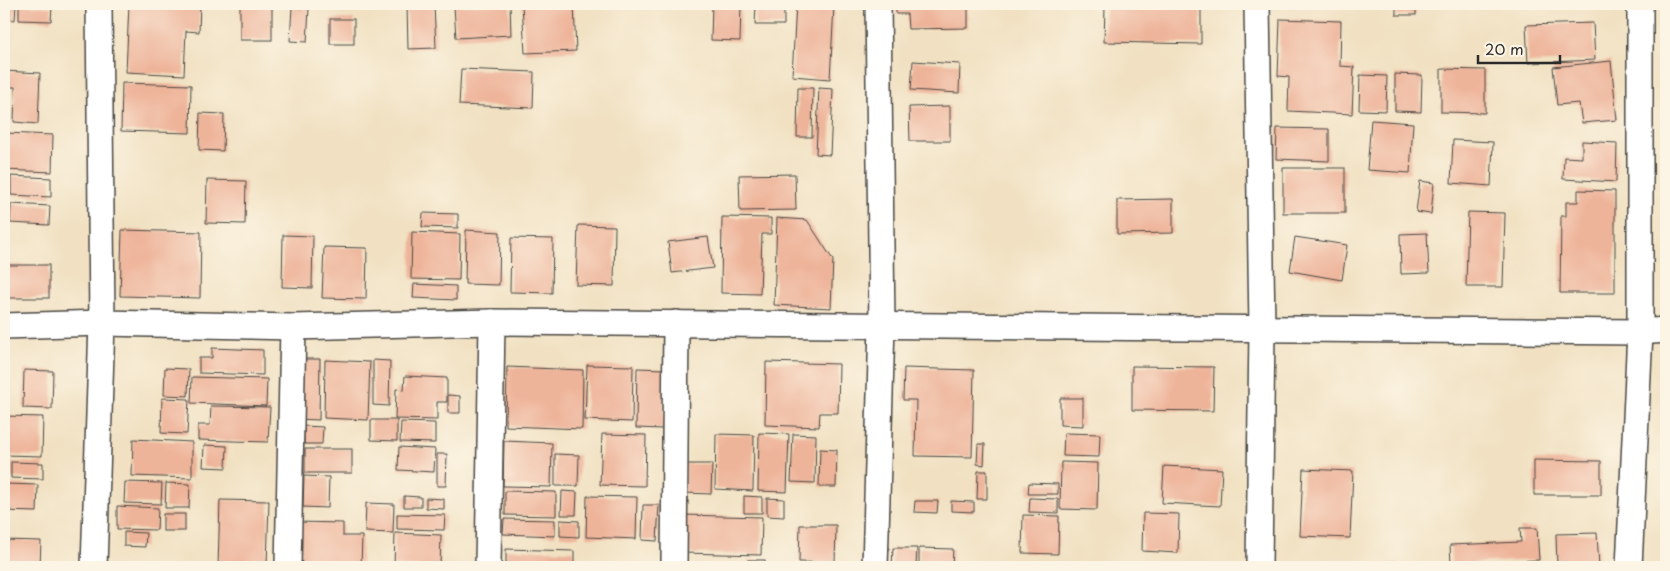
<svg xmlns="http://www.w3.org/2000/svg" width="1670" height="571" font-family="'Playpen Sans',sans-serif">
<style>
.building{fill:#eeb49a}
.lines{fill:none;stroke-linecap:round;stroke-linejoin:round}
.minor-casing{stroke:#494642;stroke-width:28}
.minor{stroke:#fff;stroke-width:25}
</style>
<rect width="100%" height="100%" fill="#fcf5e5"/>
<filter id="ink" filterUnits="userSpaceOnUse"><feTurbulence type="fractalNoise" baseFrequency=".02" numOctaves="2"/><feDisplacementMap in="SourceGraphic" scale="10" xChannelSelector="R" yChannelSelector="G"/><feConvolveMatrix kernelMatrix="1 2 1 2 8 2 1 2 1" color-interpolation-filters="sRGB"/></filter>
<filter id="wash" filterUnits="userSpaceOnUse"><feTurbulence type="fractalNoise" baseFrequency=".0096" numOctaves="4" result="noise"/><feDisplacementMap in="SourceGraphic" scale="20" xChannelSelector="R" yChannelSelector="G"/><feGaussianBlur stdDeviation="1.12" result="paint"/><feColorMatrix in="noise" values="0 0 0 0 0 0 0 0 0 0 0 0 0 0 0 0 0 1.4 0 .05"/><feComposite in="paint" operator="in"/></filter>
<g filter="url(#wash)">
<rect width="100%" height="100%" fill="#f1e1c2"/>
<g id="blocks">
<g class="building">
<polygon points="4,4 16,5 15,20 4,19"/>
<polygon points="129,4 200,4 199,32 186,31 184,75 126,72"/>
<rect x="240" y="4" width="32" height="36"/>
<polygon points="407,4 434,4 436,48 408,49"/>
<polygon points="487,4 510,4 511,35 456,38 454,6"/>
<polygon points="522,4 574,4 576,51 525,53"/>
<polygon points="712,4 741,4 740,41 711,40"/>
<polygon points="756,4 784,4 784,25 755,25"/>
<polygon points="796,4 834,6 830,79 792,76"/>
<polygon points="896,4 968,4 968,28 908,29 907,14 896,14"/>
<rect x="1396" y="4" width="20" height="11"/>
<polygon points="19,5 52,7 51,21 19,20"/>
<polygon points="1105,6 1201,8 1201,44 1104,42"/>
<polygon points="292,7 309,9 307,42 290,41"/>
<rect x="330" y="19" width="24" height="25"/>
<polygon points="1280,19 1341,21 1340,66 1354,67 1352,114 1288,111 1289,77 1278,76"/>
<polygon points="1593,23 1595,60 1528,63 1526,25"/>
<polygon points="913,61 960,64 959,93 911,90"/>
<polygon points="1611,61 1617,120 1582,123 1579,103 1557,105 1553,67"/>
<polygon points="461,69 534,72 533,108 459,105"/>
<polygon points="1441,69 1485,70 1485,113 1441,112"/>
<polygon points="4,71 40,73 38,124 14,122 15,87 4,87"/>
<polygon points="1395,74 1422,75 1421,112 1395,111"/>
<polygon points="1360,75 1387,76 1386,111 1359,110"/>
<polygon points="122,83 191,85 190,133 121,131"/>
<polygon points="798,88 813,88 812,137 797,137"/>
<polygon points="819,88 833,89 830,155 816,154"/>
<polygon points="950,106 950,141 910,141 909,107"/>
<polygon points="200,113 224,114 223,151 199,150"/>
<polygon points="1371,120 1413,123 1410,173 1367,170"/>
<polygon points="1277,128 1329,129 1329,161 1276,159"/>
<polygon points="4,133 53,135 52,172 4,170"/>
<polygon points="1453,140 1493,142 1491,186 1451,183"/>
<polygon points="1582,141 1617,143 1616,182 1563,179 1564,157 1582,158"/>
<rect x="1283" y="168" width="62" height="45"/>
<polygon points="795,174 796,210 740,211 739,175"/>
<polygon points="11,176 51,178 51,197 11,195"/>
<polygon points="207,180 246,181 245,224 206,223"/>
<polygon points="1420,181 1434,183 1431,214 1416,212"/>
<polygon points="1578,190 1615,191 1615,293 1560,293 1561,216 1566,216 1566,202 1578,202"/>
<polygon points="1173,199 1173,233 1117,234 1117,200"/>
<polygon points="11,204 50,206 49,225 10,223"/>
<polygon points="1468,212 1505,213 1503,287 1466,287"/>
<polygon points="423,213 458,214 458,228 422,227"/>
<polygon points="722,217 771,218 771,234 762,234 760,294 721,293"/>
<polygon points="777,218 807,220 833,260 831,308 774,305"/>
<polygon points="578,225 615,226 614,286 576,285"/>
<polygon points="122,230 201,232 200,298 120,296"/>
<polygon points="466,230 500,232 499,285 465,284"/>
<polygon points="412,232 460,234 459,280 411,279"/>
<polygon points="1427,233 1429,273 1401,274 1400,234"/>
<polygon points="283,235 313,236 312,288 282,287"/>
<polygon points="708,237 713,268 672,273 668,242"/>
<polygon points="1295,237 1347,245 1342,280 1290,271"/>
<polygon points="511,238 553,239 552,293 510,292"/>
<polygon points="324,247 367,248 366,299 322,298"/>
<rect x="4" y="265" width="45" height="33"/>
<polygon points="414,284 456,286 456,300 413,298"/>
<polygon points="212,348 263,350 263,375 199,373 199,358 212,358"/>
<polygon points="299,359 320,359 319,420 297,419"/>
<polygon points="325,360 370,362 368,420 324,418"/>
<polygon points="373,360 390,361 389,406 373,405"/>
<polygon points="766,362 839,364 838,413 820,413 819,427 765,425"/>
<polygon points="587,365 633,366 632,422 585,420"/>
<polygon points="1132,366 1214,367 1213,411 1132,410"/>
<polygon points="507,367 583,370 582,429 506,426"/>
<polygon points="165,368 189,369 188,396 164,395"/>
<polygon points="637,368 665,369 663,429 636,428"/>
<polygon points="904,368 974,370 972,457 915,456 916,400 903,400"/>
<polygon points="24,370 53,371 52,409 23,408"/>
<polygon points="405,376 447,378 447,402 437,402 437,420 395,419 396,389 404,390"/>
<polygon points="192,377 267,379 266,406 191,403"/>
<polygon points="448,395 460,396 460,413 448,413"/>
<polygon points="162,398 189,399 187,434 161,433"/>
<polygon points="1060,398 1083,398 1083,426 1060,425"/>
<polygon points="211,406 270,407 268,442 198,440 198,425 210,425"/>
<polygon points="4,416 43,417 42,456 4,455"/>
<polygon points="371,420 397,420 397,441 371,440"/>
<polygon points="401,422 435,423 435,443 400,442"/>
<polygon points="304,426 323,427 322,444 304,444"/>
<polygon points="759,433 789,434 787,492 758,491"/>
<polygon points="1064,433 1100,434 1099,457 1063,456"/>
<polygon points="602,434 646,435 645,486 600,485"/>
<polygon points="716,434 754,435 753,491 715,489"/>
<polygon points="793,434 816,435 815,483 791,482"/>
<polygon points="133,439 192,442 192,478 132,476"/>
<polygon points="504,441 552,443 551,487 503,486"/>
<polygon points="978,444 985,444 984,465 977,464"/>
<polygon points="204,445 227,446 226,468 203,467"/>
<polygon points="399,447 435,449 434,472 398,470"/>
<rect x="305" y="449" width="47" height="24"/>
<polygon points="820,449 837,450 836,487 819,487"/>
<polygon points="437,454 447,454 446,486 437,486"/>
<polygon points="555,454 579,455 578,486 555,486"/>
<polygon points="1534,460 1601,461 1601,495 1534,495"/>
<polygon points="11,462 43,463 43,479 11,478"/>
<polygon points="1061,462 1098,463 1097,510 1060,509"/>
<polygon points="685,464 712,464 711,494 685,493"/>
<polygon points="1164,466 1222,469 1220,506 1162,503"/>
<polygon points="1303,469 1353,471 1350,538 1300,536"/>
<polygon points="978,471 987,471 987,499 977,499"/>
<polygon points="304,476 329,477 328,508 303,507"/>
<polygon points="125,482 162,483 161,504 124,503"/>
<polygon points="166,483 190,484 189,508 165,508"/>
<polygon points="1029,483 1058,484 1058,494 1028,494"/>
<polygon points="5,484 38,485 37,512 4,511"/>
<polygon points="505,491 556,492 556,516 505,515"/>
<polygon points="562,491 577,492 576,515 561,515"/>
<polygon points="404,496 421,497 421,507 404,507"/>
<polygon points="587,496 637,497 636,539 586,537"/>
<polygon points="744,496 762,497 762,513 744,513"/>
<polygon points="426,498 444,499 444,509 426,508"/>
<polygon points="767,498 784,499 784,517 767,516"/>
<polygon points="1030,498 1058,499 1058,513 1029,512"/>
<polygon points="220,500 269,501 267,567 218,567"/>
<polygon points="915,501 938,501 937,513 914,512"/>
<polygon points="951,501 974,502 974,512 951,511"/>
<polygon points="366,503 394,504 393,533 365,532"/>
<polygon points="643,505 659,505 657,541 642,540"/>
<polygon points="117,506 158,508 157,530 117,529"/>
<polygon points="1143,513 1179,514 1178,553 1142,551"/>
<rect x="163" y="514" width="22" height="17"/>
<polygon points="397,514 445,515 444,530 397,529"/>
<polygon points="683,515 762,517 761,555 682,553"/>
<polygon points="1023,515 1059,516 1058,554 1022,553"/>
<polygon points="504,519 555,520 555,536 503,534"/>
<polygon points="560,520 579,521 579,537 560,536"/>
<polygon points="296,522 343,523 343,536 362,536 361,567 294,567"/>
<polygon points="800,525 836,525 835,563 799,562"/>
<polygon points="1520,528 1537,528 1539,560 1451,564 1450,545 1521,542"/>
<polygon points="124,532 146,533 145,547 124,546"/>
<polygon points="395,533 441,535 440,567 394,566"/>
<polygon points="1597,533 1599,567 1557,567 1556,534"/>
<polygon points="4,540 41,541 40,565 4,564"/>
<polygon points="893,548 917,548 916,567 892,567"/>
<polygon points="919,548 953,549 952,567 919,567"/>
<polygon points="506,549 574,551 574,567 506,567"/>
<rect x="748" y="560" width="17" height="7"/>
<rect x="1330" y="564" width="71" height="3"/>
</g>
</g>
</g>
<g filter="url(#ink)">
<use href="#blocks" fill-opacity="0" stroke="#494642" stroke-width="1"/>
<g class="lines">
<g class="minor-casing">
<g id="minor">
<polyline points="1257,4 1262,328 1259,567"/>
<polyline points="4,326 102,323 293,327 492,322 1640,332 1666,330"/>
<polyline points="94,567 102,323 99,4"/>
<polyline points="288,567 293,327"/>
<polyline points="488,567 492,322"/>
<polyline points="674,567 676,323"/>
<polyline points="875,567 882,325 878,4"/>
<polyline points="1629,567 1640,332 1640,4"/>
</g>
</g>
<use href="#minor" class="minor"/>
</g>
</g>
<rect width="1670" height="571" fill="none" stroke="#fcf5e5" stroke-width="20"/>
<path d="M1478 55v8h82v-8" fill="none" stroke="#2b2b2b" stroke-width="2.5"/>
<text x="1485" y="55" font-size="15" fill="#2b2b2b" stroke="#fcf5e5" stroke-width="4" paint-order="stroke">20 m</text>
</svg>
